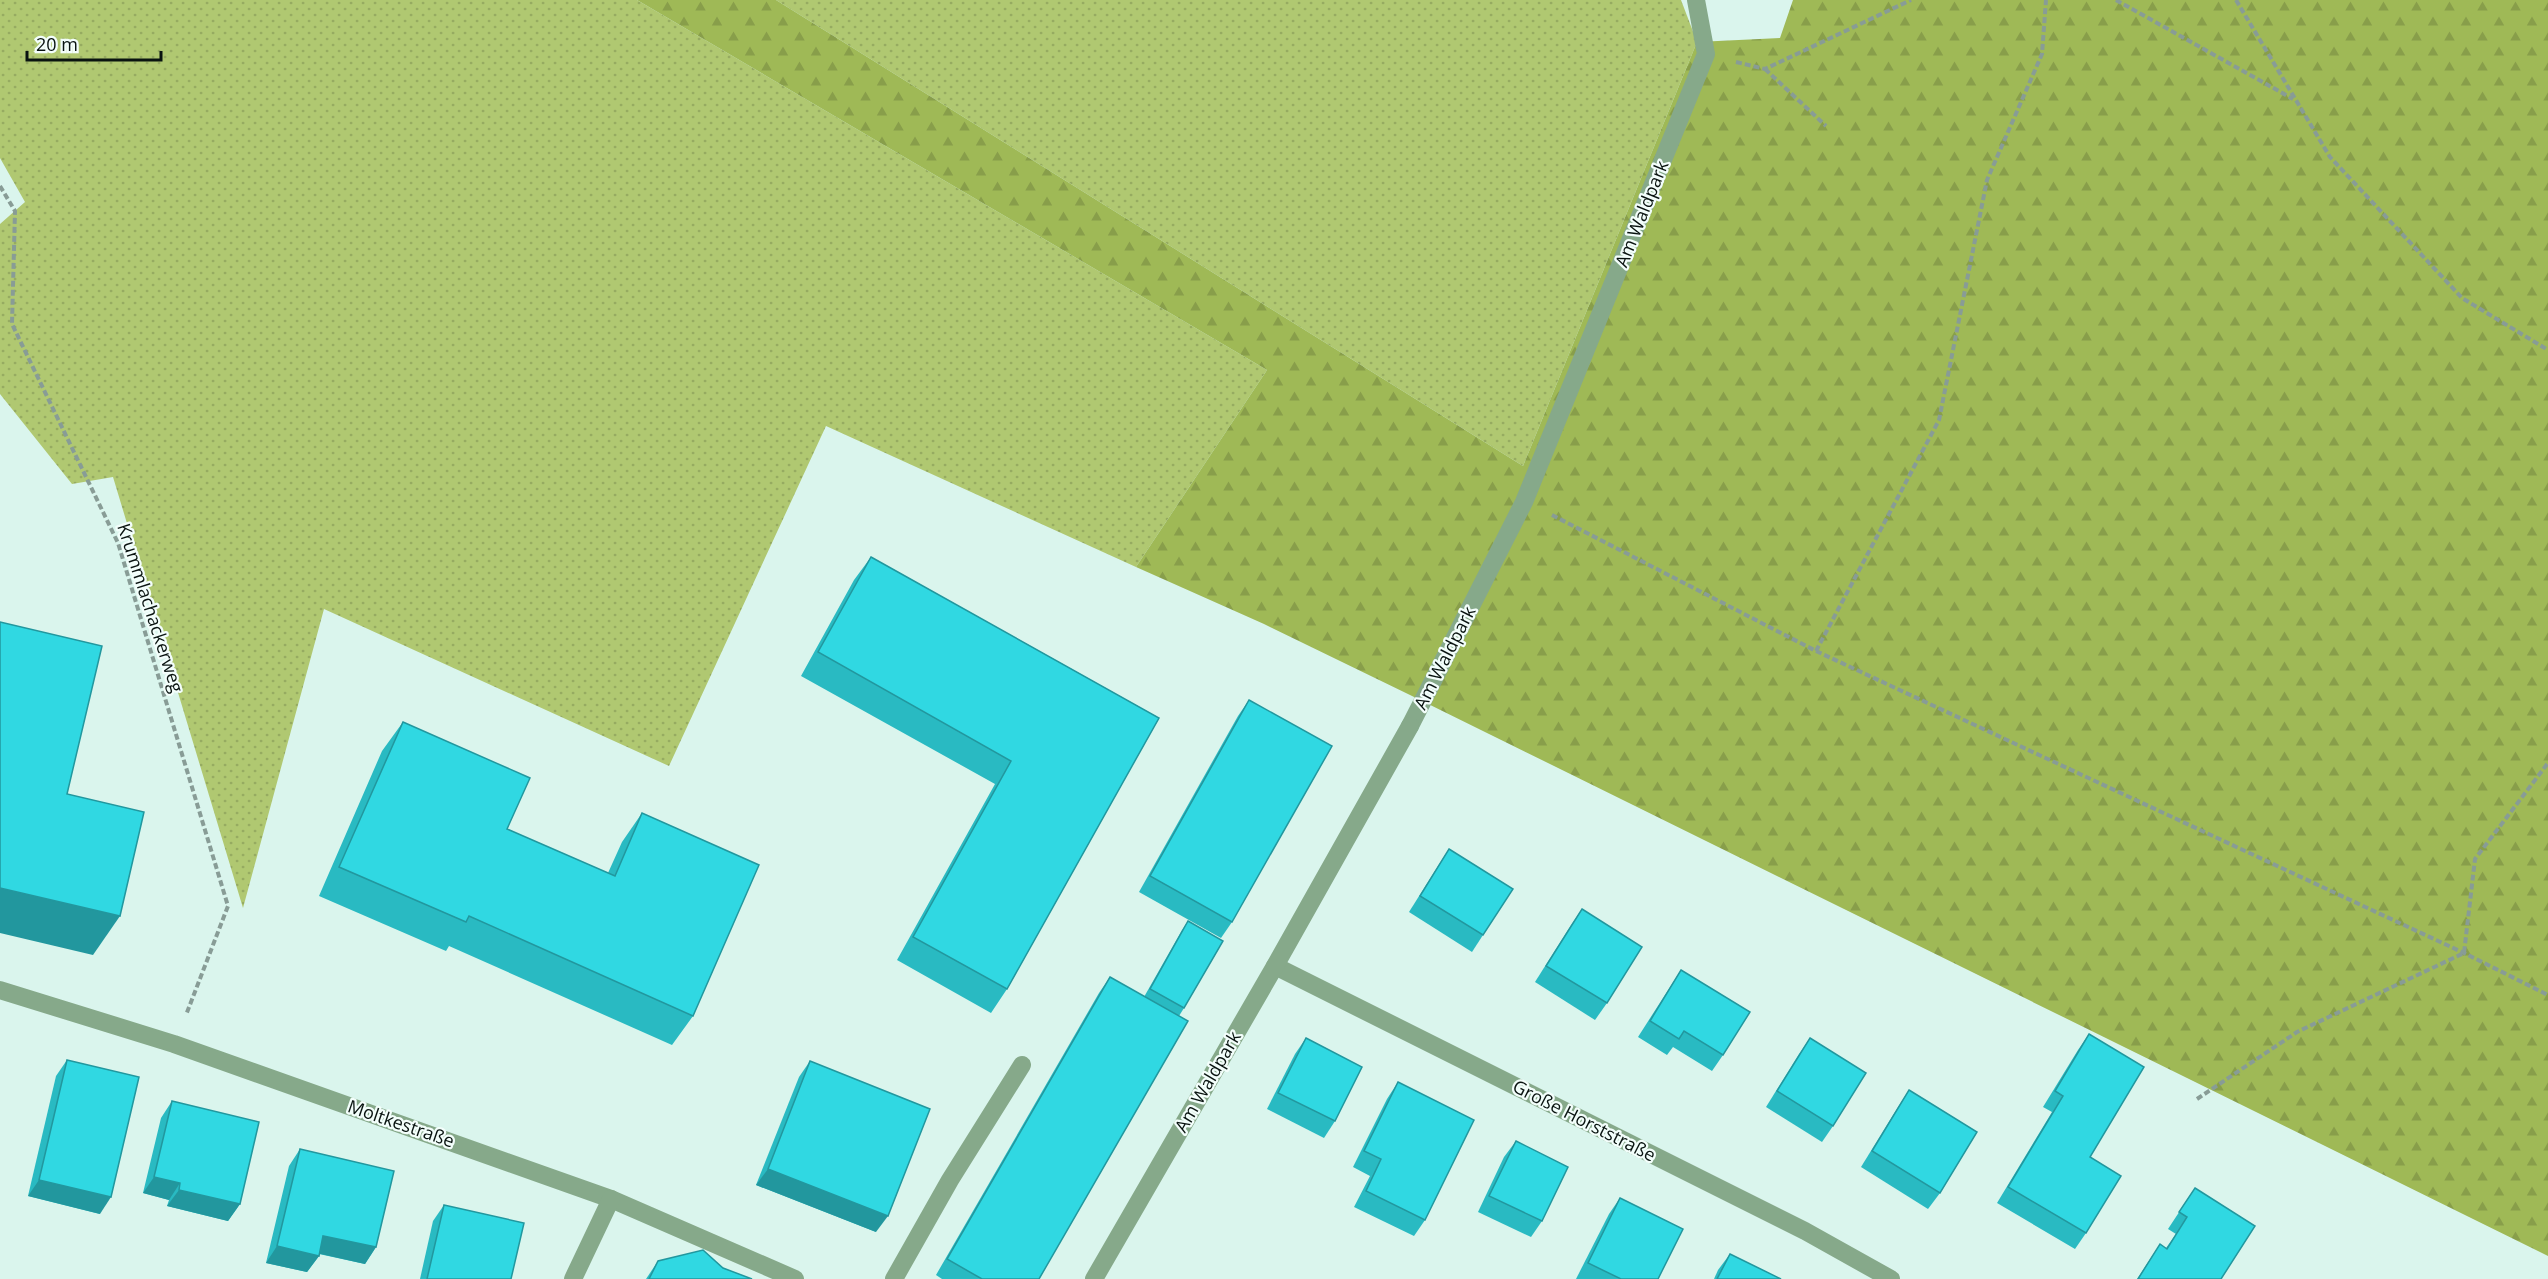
<svg xmlns="http://www.w3.org/2000/svg" width="2548" height="1279" font-family="'Open Sans',sans-serif">
<style>
.grass{fill:url(#grass-dots)}
.forest{fill:url(#forest-firs)}
.lines{fill:none;stroke-linecap:round;stroke-linejoin:round}
.path{stroke:#889c96;stroke-width:4;stroke-dasharray:6 3;stroke-linecap:butt}
.lane{stroke:#86a98a;stroke-width:18}
.street{stroke:#86a98a;stroke-width:18}
.wall{fill:#29bac2}
.shaded-wall{fill:#22979e}
.building{fill:#30d8e2;stroke:#22979e;stroke-width:1.5}
.labels{text-anchor:middle;stroke-width:4.5;stroke-linejoin:round;paint-order:stroke}
.street-label{font-size:18px;fill:#091310;stroke:#f3fefb}
</style>
<defs>
<pattern id="grass-dots" width="8" height="8" patternUnits="userSpaceOnUse" patternTransform="scale(1.5)"><rect width="8" height="8" fill="#b0c871"/><path d="M2 2h.1M6 6h.1" fill="none" stroke="#96ab61" stroke-width="1.8" stroke-linecap="round"/></pattern>
<pattern id="forest-firs" width="22" height="20" patternUnits="userSpaceOnUse" patternTransform="scale(1.5)"><rect width="22" height="20" fill="#9fb956"/><path d="M5 1l3.5 6h-7zM16 11l3.5 6h-7z" fill="#889e4a"/></pattern>
</defs>
<rect width="100%" height="100%" fill="#daf5ed"/>
<g class="grass">
<polygon points="0,0 637,0 1267,370 1136,567 826,426 669,766 324,609 243,908 113,477 72,484 0,394 0,224 25,202 0,158"/>
<polygon points="776,0 1681,0 1697,42 1523,466"/>
</g>
<polygon class="forest" points="637,0 776,0 1523,466 1697,42 1780,38 1793,0 2548,0 2548,1256 1410,695 1264,624 1136,567 1267,370"/>
<g class="lines">
<g class="path">
<polyline points="2116,0 2293,99"/>
<polyline points="2236,0 2330,157 2462,298 2548,350"/>
<polyline points="1736,62 1765,69 1911,0"/>
<polyline points="1765,69 1826,126"/>
<polyline points="0,186 15,211 12,324 118,543 228,906 186,1015"/>
<polyline points="1552,515 1816,651 2464,953 2548,995"/>
<polyline points="1816,651 1939,420 1987,180 2042,54 2046,0"/>
<polyline points="2197,1099 2297,1032 2464,953 2475,859 2548,763"/>
</g>
<g class="lane">
<polyline points="1410,726 1524,502 1706,54 1696,0"/>
<polyline points="894,1279 950,1180 1022,1065"/>
</g>
<g class="street">
<polyline points="1275,966 1805,1231 1891,1279"/>
<polyline points="0,990 174,1044 611,1199 795,1279"/>
<polyline points="573,1279 611,1199"/>
<polyline points="1094,1279 1275,966 1410,726"/>
</g>
</g>
<g class="wall">
<polygon points="871,557 1159,718 1007,989 991,1013 897,960 995,784 801,676 854,580"/>
<polygon points="1249,700 1232,922 1221,938 1139,892 1238,716"/>
<polygon points="403,722 507,829 608,873 622,842 642,813 693,1016 672,1045 449,946 446,951 319,896 382,751"/>
<polygon points="1449,849 1483,935 1472,952 1409,912 1438,866"/>
<polygon points="1582,909 1607,1003 1595,1020 1535,982 1571,925"/>
<polygon points="1188,921 1184,1008 1179,1016 1039,1279 942,1279 936,1275 1099,993 1110,977 1144,997 1182,930"/>
<polygon points="1681,970 1723,1055 1712,1071 1673,1047 1667,1055 1638,1037 1670,987"/>
<polygon points="2089,1034 2090,1157 2086,1233 2075,1249 1997,1203 2052,1112 2043,1107 2078,1050"/>
<polygon points="1306,1038 1335,1121 1324,1138 1267,1109 1295,1054"/>
<polygon points="1810,1038 1833,1126 1822,1142 1766,1107 1799,1054"/>
<polygon points="67,1060 100,1214 28,1196 56,1076"/>
<polygon points="810,1061 876,1232 756,1185 799,1077"/>
<polygon points="1398,1082 1425,1220 1414,1236 1354,1207 1370,1176 1353,1167 1387,1099"/>
<polygon points="1909,1090 1940,1193 1928,1209 1861,1167 1898,1107"/>
<polygon points="172,1101 240,1204 228,1221 167,1206 169,1200 143,1193 161,1118"/>
<polygon points="1516,1141 1542,1221 1531,1237 1478,1212 1504,1157"/>
<polygon points="300,1149 376,1247 365,1264 319,1254 319,1256 307,1272 266,1263 289,1166"/>
<polygon points="2195,1188 2221,1279 2137,1279 2160,1244 2166,1248 2176,1234 2168,1229"/>
<polygon points="1620,1198 1658,1279 1576,1279 1609,1214"/>
<polygon points="444,1205 511,1279 420,1279 433,1221"/>
<polygon points="1730,1254 1781,1279 1714,1279 1718,1270"/>
<polygon points="658,1261 723,1268 752,1279 646,1279"/>
</g>
<g class="shaded-wall">
<polygon points="0,888 120,916 93,955 0,933"/>
<polygon points="768,1169 888,1216 876,1232 756,1185"/>
<polygon points="154,1177 180,1183 169,1200 143,1193"/>
<polygon points="39,1180 111,1197 100,1214 28,1196"/>
<polygon points="179,1190 240,1204 228,1221 167,1206"/>
<polygon points="323,1236 376,1247 365,1264 312,1252"/>
<polygon points="277,1246 319,1256 307,1272 266,1263"/>
</g>
<g class="building">
<polygon points="871,557 1159,718 1007,989 913,937 1011,761 818,652"/>
<polygon points="0,622 102,646 67,794 144,812 120,916 0,888"/>
<polygon points="1249,700 1332,746 1232,922 1150,876"/>
<polygon points="403,722 530,778 507,829 615,876 642,813 759,865 693,1016 469,916 466,922 339,867"/>
<polygon points="1449,849 1513,889 1483,935 1420,896"/>
<polygon points="1582,909 1642,947 1607,1003 1546,966"/>
<polygon points="1188,921 1223,941 1184,1008 1150,989"/>
<polygon points="1681,970 1750,1012 1723,1055 1684,1031 1679,1039 1650,1021"/>
<polygon points="1110,977 1188,1021 1039,1279 982,1279 947,1259"/>
<polygon points="2089,1034 2144,1067 2090,1157 2121,1176 2086,1233 2008,1187 2063,1096 2055,1091"/>
<polygon points="1306,1038 1362,1067 1335,1121 1278,1093"/>
<polygon points="1810,1038 1866,1073 1833,1126 1777,1091"/>
<polygon points="67,1060 139,1077 111,1197 39,1180"/>
<polygon points="810,1061 930,1109 888,1216 768,1169"/>
<polygon points="1398,1082 1474,1120 1425,1220 1366,1191 1381,1159 1364,1151"/>
<polygon points="1909,1090 1977,1132 1940,1193 1872,1151"/>
<polygon points="172,1101 259,1122 240,1204 179,1190 180,1183 154,1177"/>
<polygon points="1516,1141 1568,1167 1542,1221 1489,1196"/>
<polygon points="300,1149 394,1171 376,1247 323,1236 319,1256 277,1246"/>
<polygon points="2195,1188 2255,1226 2221,1279 2138,1279 2160,1244 2167,1249 2187,1217 2179,1212"/>
<polygon points="1620,1198 1683,1229 1658,1279 1621,1279 1588,1263"/>
<polygon points="444,1205 524,1223 511,1279 427,1279"/>
<polygon points="703,1250 723,1268 752,1279 649,1279 658,1261"/>
<polygon points="1730,1254 1781,1279 1717,1279"/>
</g>
<g class="labels">
<g class="street-label">
<text transform="translate(1642 214) rotate(-68)" y="6">Am Waldpark</text>
<text transform="translate(150 608) rotate(72)" y="6">Krummlachackerweg</text>
<text transform="translate(1445 658) rotate(-63)" y="6">Am Waldpark</text>
<text transform="translate(1208 1082) rotate(-60)" y="6">Am Waldpark</text>
<text transform="translate(1584 1121) rotate(27)" y="6">Große Horststraße</text>
<text transform="translate(401 1124) rotate(19)" y="6">Moltkestraße</text>
</g>
</g>
<path d="M27 51v9h134v-9" fill="none" stroke="#091310" stroke-width="3"/>
<text x="36" y="51" font-size="18" fill="#091310" stroke="#f3fefb" stroke-width="4.5" paint-order="stroke">20 m</text>
</svg>
